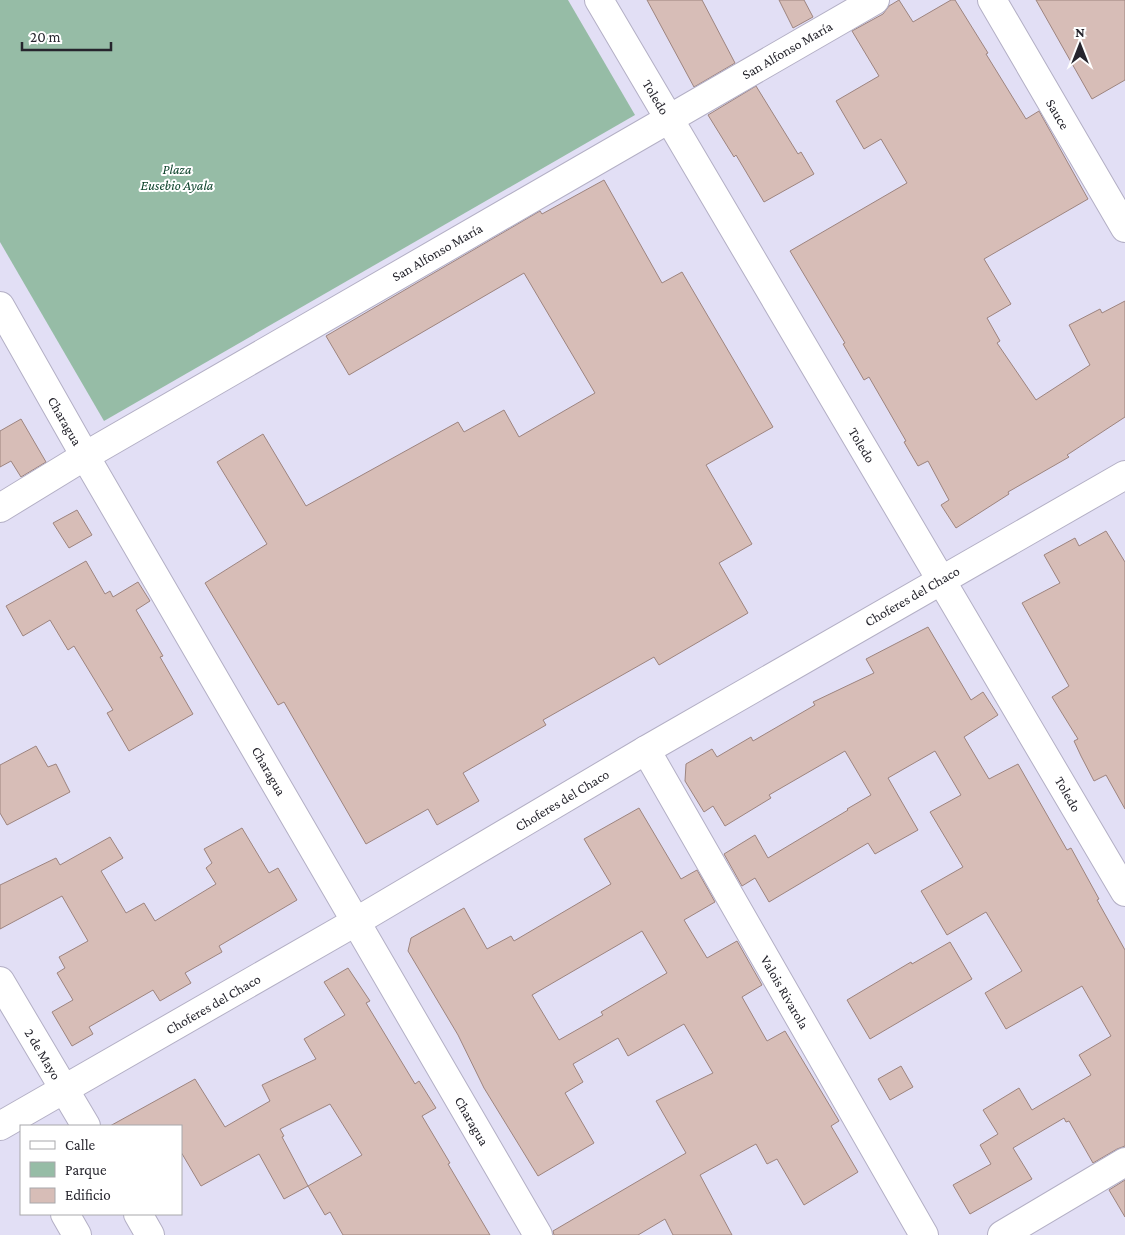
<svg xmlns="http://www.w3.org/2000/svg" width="1125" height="1235" font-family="'Crimson Pro',serif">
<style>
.green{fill:#96bca6}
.building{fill:#d7bdb7;stroke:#9d847f;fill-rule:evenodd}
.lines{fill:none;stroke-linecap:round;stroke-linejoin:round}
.street-casing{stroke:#b3afc5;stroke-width:30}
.street{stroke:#fff;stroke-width:28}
.labels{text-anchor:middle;stroke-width:4;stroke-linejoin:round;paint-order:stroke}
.street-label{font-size:14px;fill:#26252d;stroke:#fff}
.park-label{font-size:14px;font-style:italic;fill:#0d432b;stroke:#fff}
</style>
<rect width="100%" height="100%" fill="#e2dff5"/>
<polygon class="green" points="0,0 568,0 635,115 104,421 0,242"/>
<g class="building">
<polygon points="647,0 702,0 735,63 694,87"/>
<polygon points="779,0 804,0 813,17 793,28"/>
<polygon points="899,0 913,22 951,0 955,0 988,53 986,54 1026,119 1039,111 1088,199 984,259 1011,304 987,318 1000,341 997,343 1036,400 1090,365 1069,325 1100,309 1102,313 1125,301 1125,417 1067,455 1069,457 1008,492 1009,494 956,528 941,505 949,500 928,461 918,466 904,442 906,441 869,377 864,380 843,344 845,343 790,251 907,183 881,139 864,149 836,101 879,76 852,31 883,14 889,6"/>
<polygon points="1036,0 1125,0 1125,80 1092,99"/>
<polygon points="756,86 798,154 801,152 814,174 764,202 736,155 734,157 708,115"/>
<polygon points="604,180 662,283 682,272 773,427 706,465 752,544 719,563 748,613 659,665 654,657 543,720 546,725 463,773 479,801 437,825 428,809 366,844 284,702 278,705 205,583 267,544 217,462 263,434 306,506 458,422 464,432 504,410 519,437 595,393 524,273 349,375 326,336 540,211 542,214"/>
<polygon points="21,419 46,462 21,477 11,461 0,467 0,431"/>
<polygon points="77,510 92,535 69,548 53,523"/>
<polygon points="1106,531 1125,562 1125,809 1106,775 1094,781 1081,756 1074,741 1078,739 1052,697 1069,686 1022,603 1060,583 1044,555 1075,538 1079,546"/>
<polygon points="86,561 105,594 110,591 113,597 138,582 150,601 136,610 163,656 160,657 193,714 129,751 107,713 113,710 74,646 68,650 50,620 23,636 6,606"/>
<polygon points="928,627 971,700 983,692 998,715 964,737 989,779 1018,764 1067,850 1071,848 1099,899 1097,900 1125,950 1125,1146 1117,1149 1093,1163 1069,1121 1066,1122 1064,1118 1013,1148 1032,1179 970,1214 953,1185 991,1164 980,1145 998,1134 983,1110 1019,1088 1032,1110 1091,1075 1079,1055 1111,1036 1082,986 1006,1029 985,993 1022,971 986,912 947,935 921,891 963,867 930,812 961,795 935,751 888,778 918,830 875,854 868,843 769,902 755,878 742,886 724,854 755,835 768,858 848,810 847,809 871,795 845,751 769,795 771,798 725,826 713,806 704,812 685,781 686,764 712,749 717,757 751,737 753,741 815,705 813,702 874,673 866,659"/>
<polygon points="36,746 48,767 56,764 70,792 7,825 0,813 0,765"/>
<path d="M 639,808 L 681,879 L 697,870 L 715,902 L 684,920 L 707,958 L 737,941 L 762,985 L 742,997 L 767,1041 L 785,1031 L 839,1121 L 831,1126 L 858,1172 L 804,1205 L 777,1159 L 767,1164 L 756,1144 L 700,1175 L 732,1235 L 673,1235 L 665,1219 L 638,1235 L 554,1235 L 553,1231 L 686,1153 L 656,1101 L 713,1073 L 684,1024 L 628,1056 L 618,1038 L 573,1064 L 583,1082 L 565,1093 L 594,1143 L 538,1176 L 484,1088 L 458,1035 L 408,951 L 411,938 L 464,908 L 487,949 L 511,936 L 514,941 L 611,884 L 584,839 ZM 642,931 L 667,973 L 601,1012 L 603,1015 L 559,1040 L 532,995 Z"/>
<polygon points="242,828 269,873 278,868 297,900 219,946 222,952 185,973 191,983 160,1001 153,990 89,1027 93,1034 72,1046 52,1012 73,1000 57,973 65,968 59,957 88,941 62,896 0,929 0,885 56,858 60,865 110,837 123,858 101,871 126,913 144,903 155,921 216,884 206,868 212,863 204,849"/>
<polygon points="950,942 972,979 870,1039 847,1000 911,962 912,964"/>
<path d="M 348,968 L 370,1001 L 366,1003 L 415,1084 L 419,1081 L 436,1108 L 422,1116 L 450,1163 L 448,1164 L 490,1235 L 343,1235 L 330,1212 L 325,1215 L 308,1186 L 284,1199 L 259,1154 L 201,1186 L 181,1152 L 181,1126 L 110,1126 L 195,1079 L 225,1127 L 270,1101 L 262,1085 L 316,1059 L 304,1039 L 345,1015 L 324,982 ZM 330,1104 L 362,1155 L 308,1186 L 282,1137 L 284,1136 L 280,1129 Z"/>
<polygon points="901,1066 913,1087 890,1100 878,1079"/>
<polygon points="1125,1180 1125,1217 1109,1190"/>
</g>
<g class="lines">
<g class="street-casing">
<g id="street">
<polyline points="599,0 1125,892"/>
<polyline points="992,0 1125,228"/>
<polyline points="0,306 85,456 538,1235"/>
<polyline points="0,508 85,456 875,0"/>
<polyline points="646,750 924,1235"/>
<polyline points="0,981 86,1126"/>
<polyline points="0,1126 357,921 646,750 1125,475"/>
<polyline points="65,1214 77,1235"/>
<polyline points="138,1214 150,1235"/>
<polyline points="1002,1235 1125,1162"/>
</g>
</g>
<use href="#street" class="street"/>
</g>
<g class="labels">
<g class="street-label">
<text transform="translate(787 50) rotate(-30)" y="5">San Alfonso María</text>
<text transform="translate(656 97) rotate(59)" y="5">Toledo</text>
<text transform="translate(1058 114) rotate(60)" y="5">Sauce</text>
<text transform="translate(437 252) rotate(-30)" y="5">San Alfonso María</text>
<text transform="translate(65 421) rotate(60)" y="5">Charagua</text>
<text transform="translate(862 445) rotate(59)" y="5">Toledo</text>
<text transform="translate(912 596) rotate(-30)" y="5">Choferes del Chaco</text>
<text transform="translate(269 771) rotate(60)" y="5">Charagua</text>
<text transform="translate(1068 794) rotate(60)" y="5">Toledo</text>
<text transform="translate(562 800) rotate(-31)" y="5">Choferes del Chaco</text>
<text transform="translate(785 992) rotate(60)" y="5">Valois Rivarola</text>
<text transform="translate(213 1004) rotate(-30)" y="5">Choferes del Chaco</text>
<text transform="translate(43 1054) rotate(59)" y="5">2 de Mayo</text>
<text transform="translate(472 1121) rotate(60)" y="5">Charagua</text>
</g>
<g class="park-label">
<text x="177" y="174">Plaza<tspan x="177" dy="16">Eusebio Ayala</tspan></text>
</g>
</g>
<rect x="20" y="1125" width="162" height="90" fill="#ffffff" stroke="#a8a8ab"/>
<rect x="30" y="1141" width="25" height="8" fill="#ffffff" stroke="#a8a8ab"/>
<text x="65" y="1150" font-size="15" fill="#26252d">Calle</text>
<rect x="30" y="1162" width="25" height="15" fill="#96bca6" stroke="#a8a8ab"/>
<text x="65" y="1175" font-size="15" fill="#26252d">Parque</text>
<rect x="30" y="1188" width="25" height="15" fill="#d7bdb7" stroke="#a8a8ab"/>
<text x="65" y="1200" font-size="15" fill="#26252d">Edificio</text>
<g transform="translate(1080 45)" stroke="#ffffff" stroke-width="4" paint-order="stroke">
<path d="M0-4L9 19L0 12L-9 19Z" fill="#26252d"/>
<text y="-8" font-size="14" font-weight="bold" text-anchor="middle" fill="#26252d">N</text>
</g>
<path d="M22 42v8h89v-8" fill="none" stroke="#26252d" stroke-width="2.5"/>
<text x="30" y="42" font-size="15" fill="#26252d" stroke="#ffffff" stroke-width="4" paint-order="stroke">20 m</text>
</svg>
